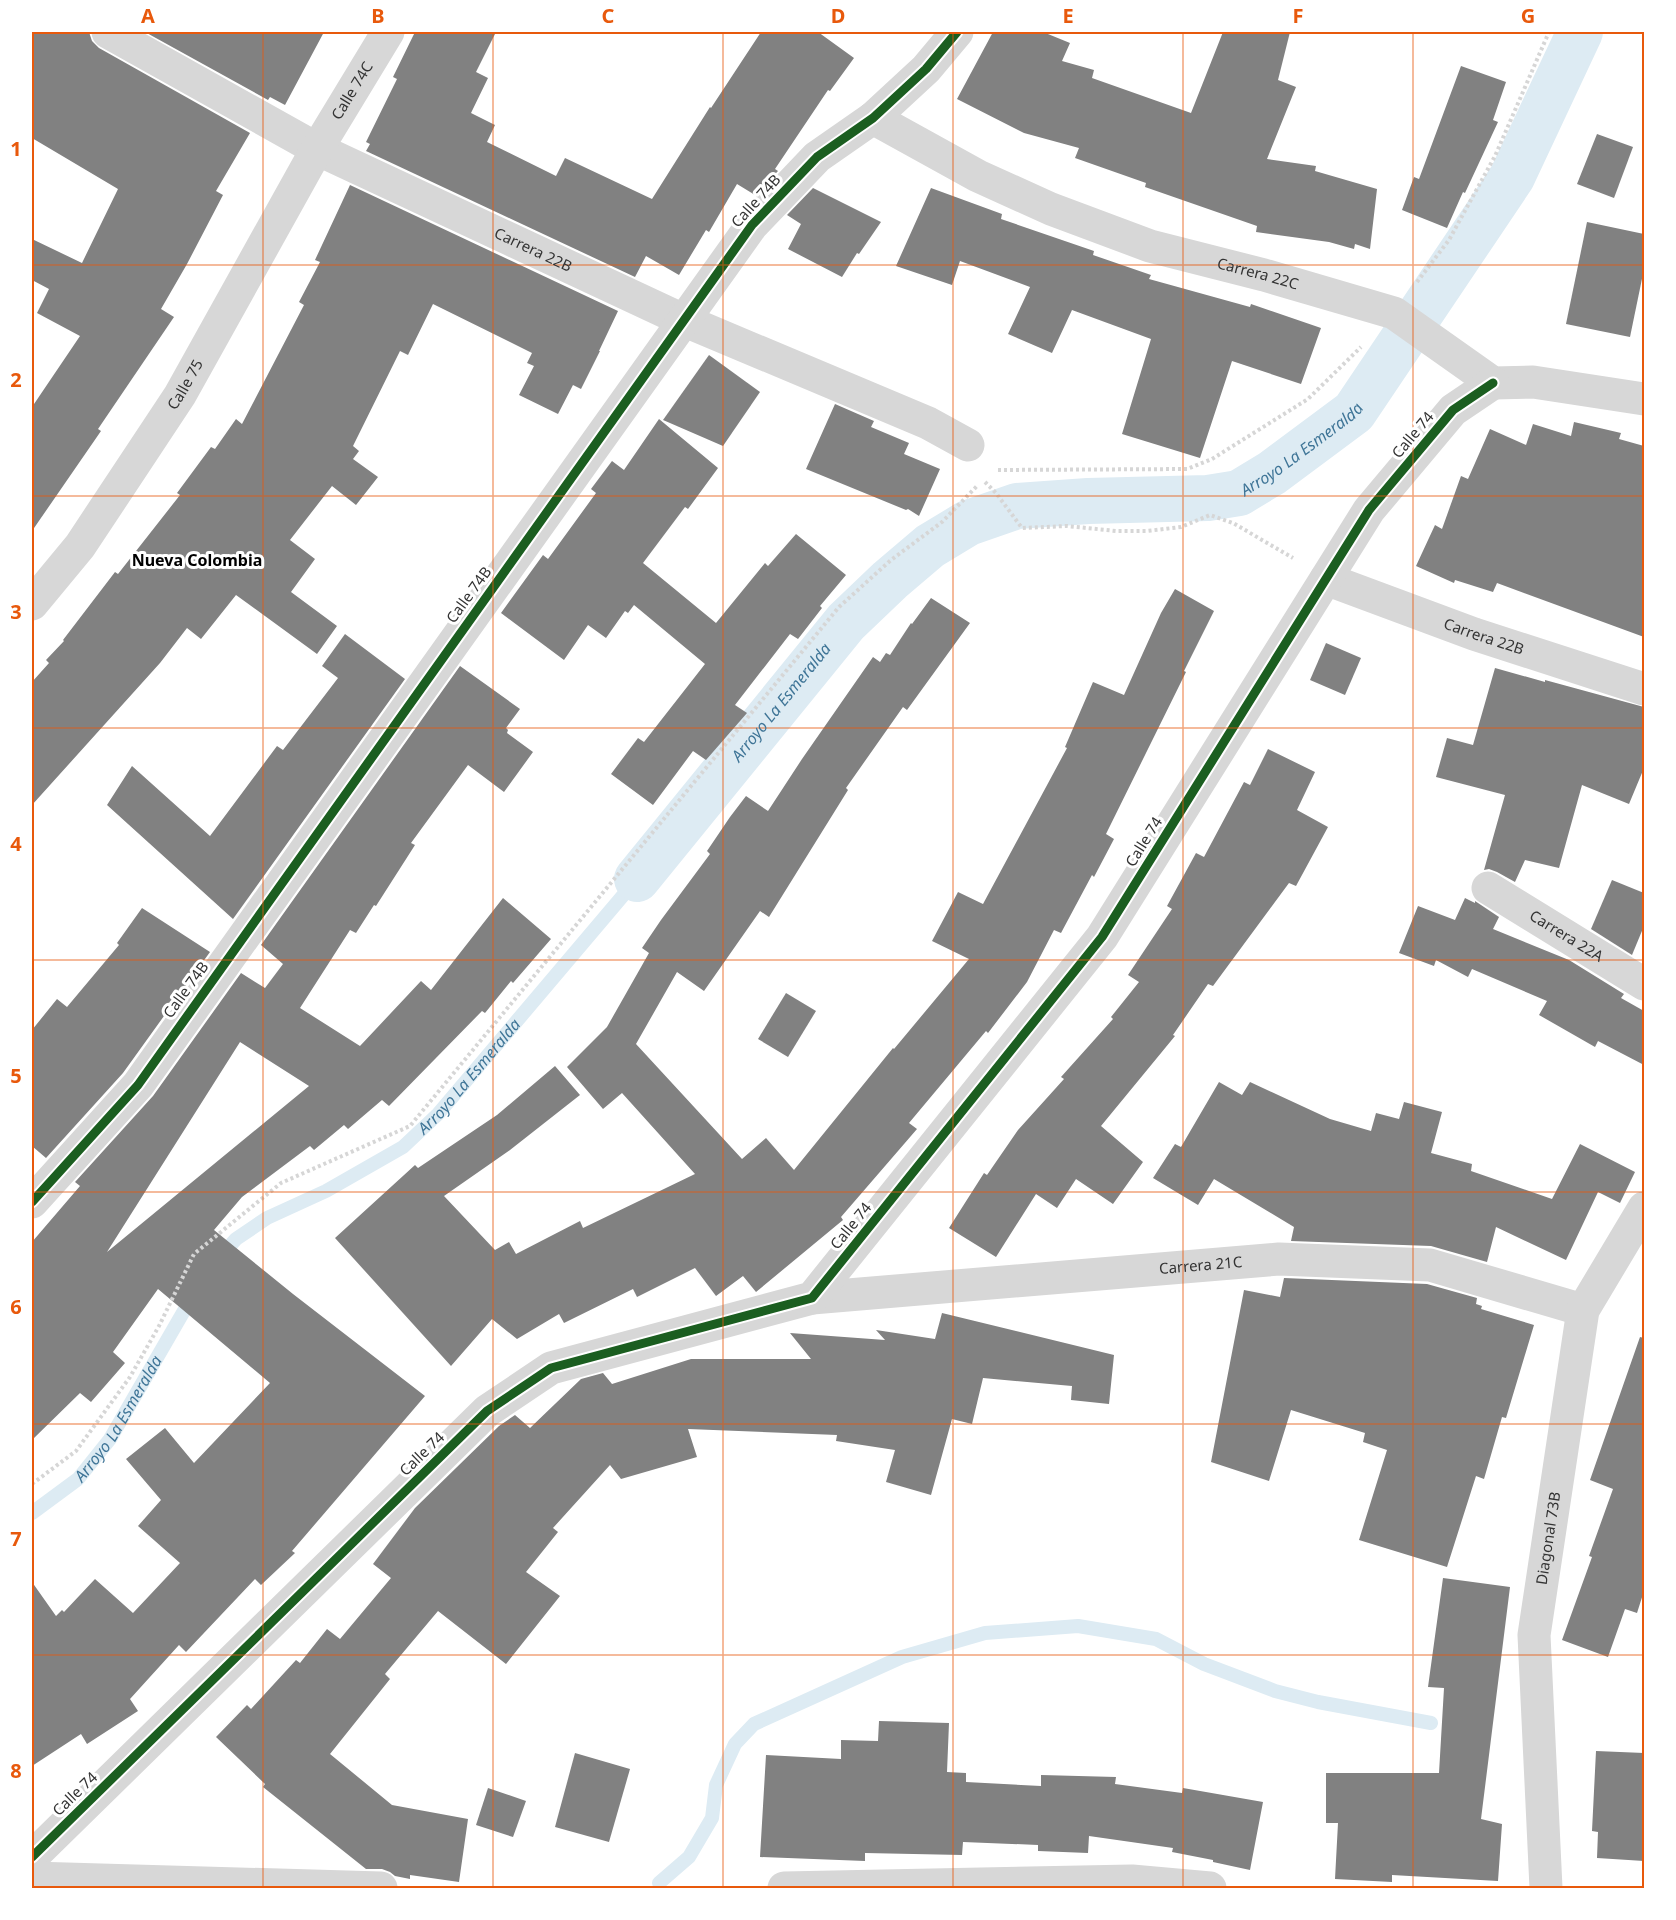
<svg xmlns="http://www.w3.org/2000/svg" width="1676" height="1920" font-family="'Noto Sans',sans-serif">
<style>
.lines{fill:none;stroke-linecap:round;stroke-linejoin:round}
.stream{stroke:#ddebf3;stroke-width:14}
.canal{stroke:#ddebf3;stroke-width:46}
.building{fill:#818181;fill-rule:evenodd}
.path{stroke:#d6d6d6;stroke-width:4;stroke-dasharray:3 3;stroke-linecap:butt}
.minor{stroke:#d7d7d7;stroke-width:33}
.cycleway-casing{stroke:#fff;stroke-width:13}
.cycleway{stroke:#1b5e20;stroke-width:9}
.grid{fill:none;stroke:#e8590c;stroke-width:1.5;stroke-opacity:0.55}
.labels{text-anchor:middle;stroke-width:6;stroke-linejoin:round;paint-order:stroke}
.street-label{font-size:15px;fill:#333;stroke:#fff}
.water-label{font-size:16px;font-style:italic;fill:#3f7597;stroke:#fff}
.neighbourhood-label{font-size:16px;font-weight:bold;fill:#000;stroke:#fff}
.neatline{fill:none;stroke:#e8590c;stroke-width:2}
.grid-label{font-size:20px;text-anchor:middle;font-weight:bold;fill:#e8590c}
</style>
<rect width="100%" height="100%" fill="#fff"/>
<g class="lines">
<g class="stream">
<path id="s1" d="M 220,1257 L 236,1239 L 267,1218 L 326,1191 L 403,1147 L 438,1114 L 637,879"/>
<path id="s2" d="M 32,1513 L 78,1479 L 110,1439 L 192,1297"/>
<polyline points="659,1883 689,1857 712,1818 716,1785 735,1744 754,1724 902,1657 985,1633 1078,1626 1156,1639 1204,1664 1275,1691 1318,1702 1431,1723"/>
</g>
<path class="canal" id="s3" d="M 637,879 L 846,622 L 890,580 L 930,546 L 968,523 L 1017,506 L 1088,501 L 1208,498 L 1239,493 L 1272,473 L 1354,412 L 1512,177 L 1580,32"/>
</g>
<g class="building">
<polygon points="32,32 89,32 92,41 99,48 250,133 216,191 223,195 187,264 161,309 174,317 98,429 101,431 32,531 32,407 80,336 37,313 49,289 32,280 32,239 82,263 118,189 32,138"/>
<polygon points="145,32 324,32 285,105 270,97 268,100"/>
<polygon points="415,32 496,32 476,72 488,78 471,113 495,125 487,142 556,176 565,158 652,199 710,107 711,108 761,32 818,32 854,58 830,91 828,90 775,169 778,171 755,195 737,184 709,232 706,230 679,275 646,256 635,277 366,151 370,144 366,142 397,79 393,77"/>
<polygon points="993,32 1043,32 1070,43 1062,61 1094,70 1092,78 1191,113 1223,32 1290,32 1278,80 1296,87 1267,159 1316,166 1315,171 1377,189 1370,249 1355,244 1354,249 1329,242 1256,232 1257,226 1145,187 1146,183 1075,158 1079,148 1024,133 957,99"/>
<polygon points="1461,66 1506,82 1493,120 1498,122 1465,193 1463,192 1447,228 1402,210 1414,177 1419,179"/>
<polygon points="1597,134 1633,147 1614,198 1577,184"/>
<polygon points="350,185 618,311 599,351 600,351 581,389 573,385 558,414 519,395 534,366 527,363 532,353 433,304 408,355 400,351 353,446 359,451 353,459 378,477 356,505 332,486 290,540 315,559 291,592 337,626 317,654 236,595 201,639 187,628 160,663 32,805 32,682 49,663 46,660 64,641 63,640 115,572 118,574 180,495 177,493 211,447 215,449 236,419 242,424 304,305 299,302 320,262 315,260"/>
<polygon points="813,188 881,222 859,254 857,253 842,277 788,249 801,224 787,215"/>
<polygon points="931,188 1002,214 1001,219 1094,251 1093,255 1151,275 1149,279 1250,307 1251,304 1321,328 1301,384 1232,361 1200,458 1122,434 1151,339 1072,310 1052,353 1008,334 1030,287 960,261 952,285 896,266"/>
<polygon points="1587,222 1644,234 1644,269 1630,337 1566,324"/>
<polygon points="709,355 760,392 723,446 663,420"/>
<polygon points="835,404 874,421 871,427 909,443 904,454 940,469 919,516 908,509 906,510 806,469"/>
<polygon points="659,419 718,468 688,509 685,507 643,563 716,623 765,563 768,566 796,534 846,575 820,606 822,608 798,639 790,634 735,705 747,713 706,760 693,751 653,805 611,774 638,738 644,742 705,664 634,605 628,613 625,611 606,638 588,625 564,660 501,613 543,555 548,559 596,493 591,489 612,461 624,470"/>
<polygon points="1574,422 1621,433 1619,439 1644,446 1644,637 1497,583 1493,592 1455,580 1454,583 1416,566 1435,525 1442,529 1461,476 1468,479 1490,429 1526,445 1533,424 1571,436"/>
<polygon points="1175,589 1214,611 1184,671 1186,672 1106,834 1114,839 1094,877 1092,875 1061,933 1054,930 1027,982 988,1033 986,1031 909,1123 917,1129 841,1217 843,1220 756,1292 743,1276 716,1296 695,1268 637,1297 633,1289 564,1323 559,1314 517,1339 492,1319 451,1366 335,1238 415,1165 418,1168 497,1115 555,1066 580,1095 510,1150 444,1196 495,1250 509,1242 516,1254 580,1221 583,1228 695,1174 622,1093 603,1109 567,1067 607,1027 649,953 642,948 661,920 710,854 707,851 730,817 746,796 768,811 802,759 873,657 880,662 886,653 890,655 911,623 912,624 931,598 970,623 907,710 903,707 846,788 848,790 769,917 760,911 704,991 677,972 636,1044 742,1159 766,1138 794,1170 893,1048 894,1049 969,959 932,941 958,892 983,904 1067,748 1065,747 1093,682 1124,695 1161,613"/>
<polygon points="345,634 405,679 233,919 107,805 132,766 210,836 277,746 283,750 338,678 322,666"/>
<polygon points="1326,643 1361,658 1345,695 1310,680"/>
<path d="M 460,666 L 520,709 L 506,728 L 508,730 L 507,733 L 533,752 L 504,792 L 468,765 L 411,843 L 415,845 L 376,906 L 374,905 L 356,933 L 350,930 L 300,1008 L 360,1046 L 421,981 L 431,990 L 503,898 L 551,939 L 513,983 L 511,981 L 485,1013 L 482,1011 L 389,1106 L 382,1100 L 348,1129 L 344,1125 L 314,1150 L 310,1146 L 242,1197 L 214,1230 L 293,1294 L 425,1396 L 292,1551 L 295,1553 L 261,1585 L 255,1579 L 186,1652 L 179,1645 L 130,1699 L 138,1711 L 87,1744 L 81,1734 L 32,1766 L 32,1582 L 56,1616 L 62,1610 L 64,1612 L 95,1579 L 133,1613 L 180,1563 L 138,1526 L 161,1500 L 126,1459 L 165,1428 L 194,1463 L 270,1383 L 158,1289 L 113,1352 L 125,1363 L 91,1402 L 80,1393 L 32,1440 L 32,1242 L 80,1186 L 75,1182 L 153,1096 L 241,973 L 265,988 L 283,964 L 261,945 ZM 240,1042 L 309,1086 L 107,1252 Z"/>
<polygon points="1495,668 1545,682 1545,680 1644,707 1644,768 1629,804 1582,785 1559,868 1525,860 1515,882 1497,872 1489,869 1484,870 1505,795 1436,777 1447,738 1473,745"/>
<polygon points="1268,749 1315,772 1297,810 1328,827 1296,886 1289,883 1213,986 1208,984 1173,1035 1175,1036 1101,1126 1143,1162 1113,1204 1076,1179 1057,1208 1036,1194 996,1257 949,1228 984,1173 987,1175 1018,1130 1064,1079 1061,1077 1113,1019 1111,1017 1139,982 1128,975 1172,909 1167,906 1196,853 1204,857 1244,782 1250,785"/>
<polygon points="1612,880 1644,893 1644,926 1632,955 1591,929"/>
<polygon points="1465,898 1475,903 1475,901 1499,917 1493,929 1569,960 1624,994 1621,998 1644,1011 1644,1065 1598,1041 1595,1047 1539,1015 1547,1001 1472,969 1468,977 1436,960 1434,966 1399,953 1418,906 1455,920"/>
<polygon points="142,908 210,952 123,1073 46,1158 32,1146 32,1030 57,999 67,1007 119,945 117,943"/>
<polygon points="786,993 816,1011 788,1057 758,1039"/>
<polygon points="1219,1082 1242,1095 1250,1082 1330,1119 1371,1131 1376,1113 1399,1119 1404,1102 1442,1112 1431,1153 1472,1164 1471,1171 1552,1199 1580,1144 1635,1172 1620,1203 1598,1192 1566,1260 1496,1227 1487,1262 1431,1246 1291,1241 1294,1227 1214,1179 1198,1205 1153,1178 1175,1144 1181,1147"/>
<polygon points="1284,1278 1427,1284 1477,1298 1476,1304 1482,1306 1481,1309 1534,1325 1506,1418 1502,1417 1484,1479 1476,1476 1447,1567 1359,1540 1387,1450 1363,1442 1365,1433 1291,1410 1269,1481 1211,1462 1244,1290 1280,1297"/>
<polygon points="942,1313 1114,1355 1109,1404 1071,1400 1072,1386 983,1378 972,1424 952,1419 931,1495 886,1482 895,1450 836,1441 837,1435 688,1429 697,1457 621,1479 610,1465 553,1528 558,1532 526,1572 560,1596 506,1664 438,1611 385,1674 390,1679 330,1754 392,1805 468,1819 459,1882 410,1875 410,1879 395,1876 390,1872 382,1869 366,1869 263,1787 265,1784 216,1737 247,1705 251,1709 296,1660 300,1663 327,1629 340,1639 391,1578 373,1564 415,1508 499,1426 515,1415 530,1428 581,1379 603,1373 612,1384 691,1359 811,1359 790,1333 885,1340 876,1330 935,1339"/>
<polygon points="1640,1337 1644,1338 1644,1591 1637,1613 1625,1609 1608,1657 1562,1640 1592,1557 1589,1556 1613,1489 1590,1480"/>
<polygon points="1443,1578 1510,1587 1481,1819 1502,1824 1498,1881 1392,1875 1392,1882 1335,1879 1338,1823 1326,1823 1326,1773 1439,1773 1444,1688 1428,1687"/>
<polygon points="879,1721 949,1723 947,1772 966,1773 966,1782 1041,1786 1041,1775 1116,1777 1115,1784 1182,1793 1183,1788 1263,1802 1250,1870 1213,1862 1213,1860 1172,1852 1173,1848 1089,1836 1088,1853 1038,1851 1038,1845 963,1842 962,1855 865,1853 865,1861 760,1857 766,1755 841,1759 841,1740 878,1741"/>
<polygon points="1596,1751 1644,1753 1644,1861 1597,1858 1598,1832 1592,1831"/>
<polygon points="575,1753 630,1769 609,1842 555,1827"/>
<polygon points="488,1788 526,1801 513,1837 476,1825"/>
</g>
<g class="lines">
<g class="path">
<polyline points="1417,282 1449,240 1495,156 1549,32"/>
<polyline points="998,470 1187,469 1212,459 1308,399 1361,347"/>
<polyline points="985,482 996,493 1022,528 1067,526 1116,531 1147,531 1181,527 1210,515 1233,523 1293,558"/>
<polyline points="32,1484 76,1451 130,1377 159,1326 194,1254 281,1183 410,1126 839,607 891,560 942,522 978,485"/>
</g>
<g class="minor">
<path id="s4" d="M 108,32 L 317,149 L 683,320 L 928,423 L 968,445"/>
<path id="s5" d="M 873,118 L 978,176 L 1051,209 L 1150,246 L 1264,275 L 1394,313 L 1493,383 L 1533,382 L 1644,399"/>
<path id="s6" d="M 1326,579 L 1474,634 L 1644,689"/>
<path id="s7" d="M 32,604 L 80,546 L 180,395 L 317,149 L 388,32"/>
<path id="s8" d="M 1488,888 L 1644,984"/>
<polyline points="32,1202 138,1085 752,225 817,157 873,118 926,69 957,32"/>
<path id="s9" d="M 812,1298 L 1279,1259 L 1430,1265 L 1583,1310"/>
<polyline points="32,1857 487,1411 551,1368 812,1298 1102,937 1369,510 1453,410 1493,383"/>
<polyline points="32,1878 381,1888"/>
<polyline points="784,1888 1132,1881 1210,1888"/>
<path id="s10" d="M 1546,1888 L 1534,1635 L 1583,1310 L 1644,1208"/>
</g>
<g class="cycleway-casing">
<g id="cycleway">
<polyline points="32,1202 138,1085 752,225 817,157 873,118 926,69 957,32"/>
<polyline points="32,1857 487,1411 551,1368 812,1298 1102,937 1369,510 1453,410 1493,383"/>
</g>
</g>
<use href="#cycleway" class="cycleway"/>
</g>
<path class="grid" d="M 263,32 L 263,1888M 493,32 L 493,1888M 723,32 L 723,1888M 953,32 L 953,1888M 1183,32 L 1183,1888M 1413,32 L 1413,1888M 32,265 L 1644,265M 32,496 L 1644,496M 32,728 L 1644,728M 32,960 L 1644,960M 32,1192 L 1644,1192M 32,1424 L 1644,1424M 32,1655 L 1644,1655"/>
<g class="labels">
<g class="street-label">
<text dy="5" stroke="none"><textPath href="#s7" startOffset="606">Calle 74C</textPath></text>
<text transform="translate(756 201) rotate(-48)" y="5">Calle 74B</text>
<text dy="5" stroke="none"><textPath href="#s4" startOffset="478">Carrera 22B</textPath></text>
<text dy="5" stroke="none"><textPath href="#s5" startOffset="417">Carrera 22C</textPath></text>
<text dy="5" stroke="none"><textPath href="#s7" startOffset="268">Calle 75</textPath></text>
<text transform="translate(1413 435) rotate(-50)" y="5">Calle 74</text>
<text transform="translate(469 595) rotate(-54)" y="5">Calle 74B</text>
<text dy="5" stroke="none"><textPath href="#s6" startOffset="168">Carrera 22B</textPath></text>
<text transform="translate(1144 842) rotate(-58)" y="5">Calle 74</text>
<text dy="5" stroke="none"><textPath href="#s8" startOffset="92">Carrera 22A</textPath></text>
<text transform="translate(186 990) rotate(-54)" y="5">Calle 74B</text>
<text transform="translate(851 1226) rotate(-51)" y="5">Calle 74</text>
<text dy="5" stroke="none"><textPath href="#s9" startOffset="390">Carrera 21C</textPath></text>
<text transform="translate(422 1454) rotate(-44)" y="5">Calle 74</text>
<text dy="5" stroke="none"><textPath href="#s10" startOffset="351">Diagonal 73B</textPath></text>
<text transform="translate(75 1794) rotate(-44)" y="5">Calle 74</text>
</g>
<g class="water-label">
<text dy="6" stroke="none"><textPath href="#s3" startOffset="840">Arroyo La Esmeralda</textPath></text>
<text dy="6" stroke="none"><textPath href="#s3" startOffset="228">Arroyo La Esmeralda</textPath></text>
<text dy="6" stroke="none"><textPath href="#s1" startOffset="312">Arroyo La Esmeralda</textPath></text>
<text dy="6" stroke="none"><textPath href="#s2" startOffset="130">Arroyo La Esmeralda</textPath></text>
</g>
<g class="neighbourhood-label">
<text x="197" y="566">Nueva Colombia</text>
</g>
</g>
<rect width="1676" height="1920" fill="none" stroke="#ffffff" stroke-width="66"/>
<rect x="33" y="33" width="1610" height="1854" class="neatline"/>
<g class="grid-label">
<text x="148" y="23">A</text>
<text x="378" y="23">B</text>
<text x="608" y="23">C</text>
<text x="838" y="23">D</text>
<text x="1068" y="23">E</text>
<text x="1298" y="23">F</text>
<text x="1528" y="23">G</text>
<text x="16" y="156">1</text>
<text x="16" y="387">2</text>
<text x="16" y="619">3</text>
<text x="16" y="851">4</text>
<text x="16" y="1083">5</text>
<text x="16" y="1314">6</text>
<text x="16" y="1546">7</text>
<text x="16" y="1778">8</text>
</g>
</svg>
